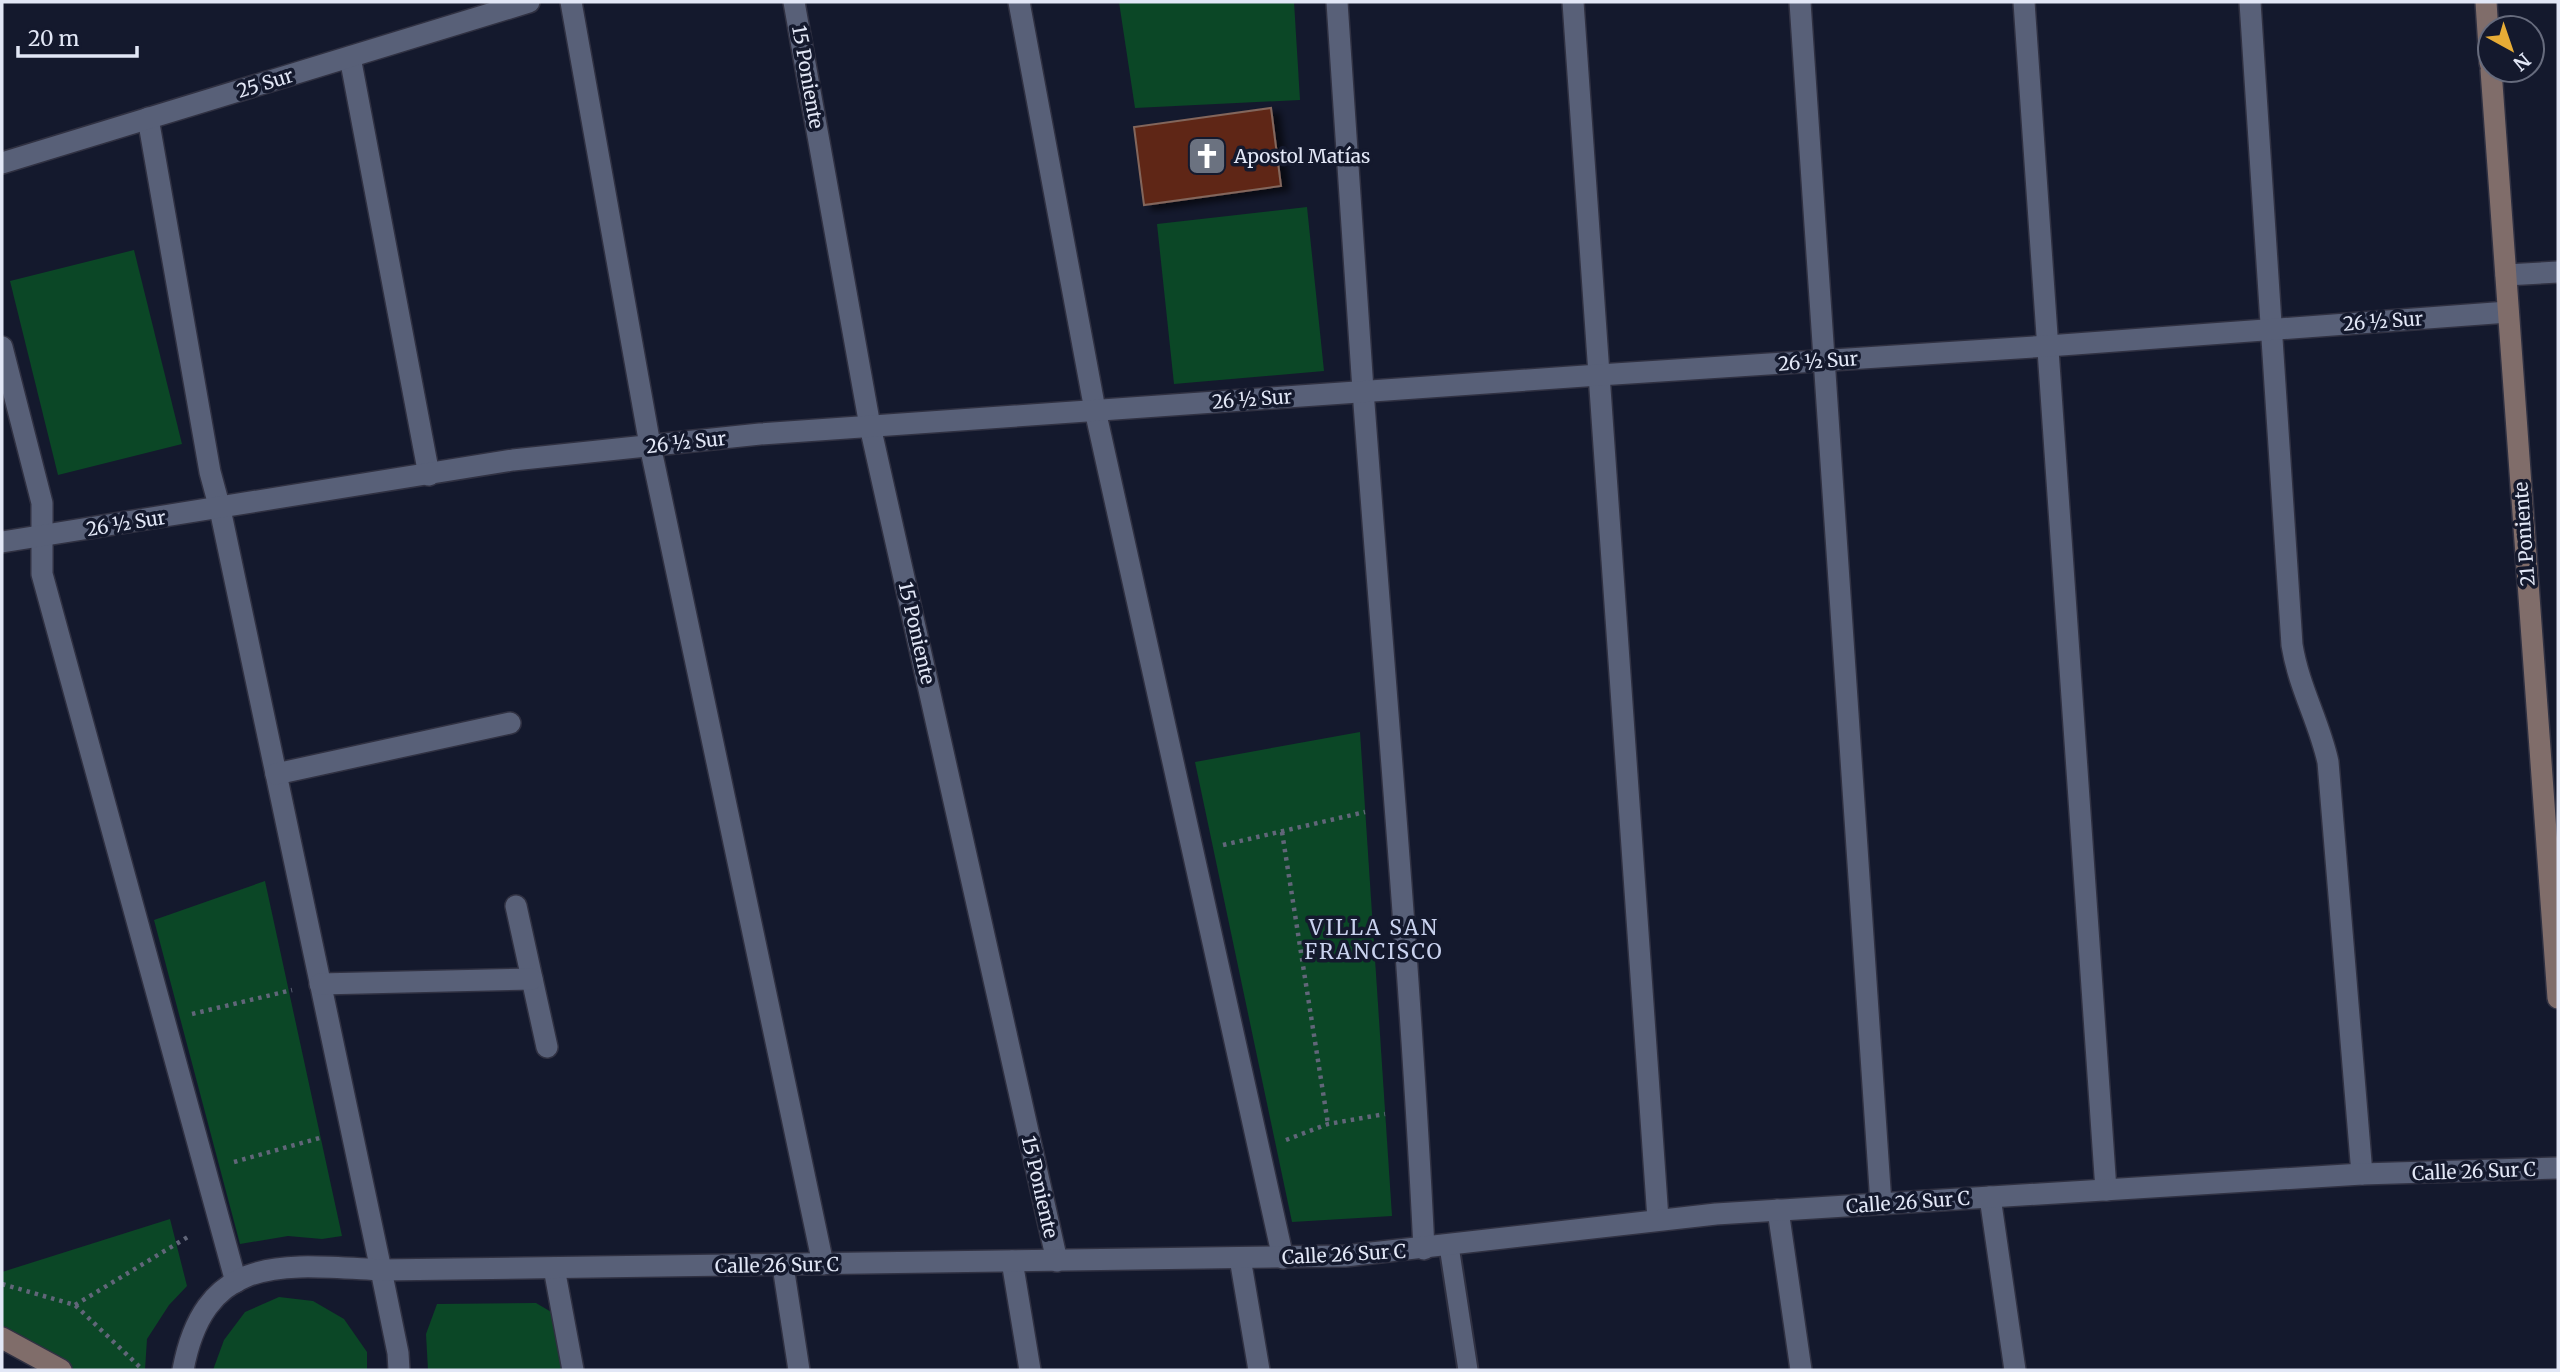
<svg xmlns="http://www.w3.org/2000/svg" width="2560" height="1372" font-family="Merriweather,serif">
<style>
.green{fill:#0b4726}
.building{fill:#5e2816;stroke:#83665c;stroke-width:2;filter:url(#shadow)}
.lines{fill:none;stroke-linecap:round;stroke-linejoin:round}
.lane-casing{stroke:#303142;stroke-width:23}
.street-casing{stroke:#303142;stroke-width:24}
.secondary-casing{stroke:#303142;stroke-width:24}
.path{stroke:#616679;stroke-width:4.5;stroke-dasharray:3.5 5;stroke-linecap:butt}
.lane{stroke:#586078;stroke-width:19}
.street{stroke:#586078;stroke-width:21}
.secondary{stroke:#806d6a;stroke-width:21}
.labels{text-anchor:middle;stroke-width:7;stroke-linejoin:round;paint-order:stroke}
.street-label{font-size:19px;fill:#e2e7f6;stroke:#14192d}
.poi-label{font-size:19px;fill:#e2e7f6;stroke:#14192d;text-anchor:start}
.neighbourhood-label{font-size:21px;letter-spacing:2px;fill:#c9d2ee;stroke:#14192d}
</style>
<defs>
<filter id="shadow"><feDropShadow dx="8" dy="4.5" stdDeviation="3.5" flood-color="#0009"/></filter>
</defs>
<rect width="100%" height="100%" fill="#14192d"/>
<g class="green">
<polygon points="1119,2 1294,2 1300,100 1135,108"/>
<polygon points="1307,207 1324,371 1174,384 1157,224"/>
<polygon points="134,250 182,444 58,475 10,281"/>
<polygon points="1360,732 1392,1216 1292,1222 1195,762"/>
<polygon points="265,881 342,1236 322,1239 288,1236 240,1244 154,920"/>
<polygon points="170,1219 187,1286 169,1305 147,1339 145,1370 72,1370 2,1330 2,1272"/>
<polygon points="279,1297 313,1301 344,1319 367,1352 367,1370 213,1370 224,1340 245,1312"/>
<polygon points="536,1303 553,1313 563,1370 428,1370 426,1334 437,1304"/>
</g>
<polygon class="building" points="1271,108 1281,186 1144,205 1134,127"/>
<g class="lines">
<g class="lane-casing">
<polyline id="lane" points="1449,1246 1468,1370"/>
</g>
<g class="street-casing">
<g id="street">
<polyline points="571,2 650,445 823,1264"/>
<polyline points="794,2 870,426 1057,1261"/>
<polyline points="1019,2 1095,410 1283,1258"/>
<path d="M 1337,2 C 1346,131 1354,261 1363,390 C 1384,676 1410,962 1424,1249"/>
<polyline points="1573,2 1658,1219"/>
<polyline points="1800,2 1881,1204"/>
<polyline points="2024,2 2106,1190"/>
<path d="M 2250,2 L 2292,645 C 2299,688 2319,721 2328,762 L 2362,1174"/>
<polyline points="350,57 429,475"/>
<polyline points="148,118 210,472 220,509 381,1270 398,1353 399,1370"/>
<polyline points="2,163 529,2"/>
<polyline points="2506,275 2558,272"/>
<polyline points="2,347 42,503 42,574 236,1282"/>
<polyline points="2,542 513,460 760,434 1599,375 2048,346 2508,312"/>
<polyline points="276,774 510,723"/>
<polyline points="516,906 547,1047"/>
<polyline points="320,984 532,979"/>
<polyline points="1990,1197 2015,1370"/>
<polyline points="1778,1210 1801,1370"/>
<polyline points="1240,1258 1259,1370"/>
<polyline points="1012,1261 1030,1370"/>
<polyline points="783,1266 799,1370"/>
<polyline points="554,1268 573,1370"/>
<path d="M 183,1370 C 205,1251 286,1265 381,1270 L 1345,1256 L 1716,1214 L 2362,1174 L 2558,1168"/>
</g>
</g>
<g class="secondary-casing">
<g id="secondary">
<polyline points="2486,2 2490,63"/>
<polyline points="2491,70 2558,998"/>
<polyline points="2,1338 61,1370"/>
</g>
</g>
<g class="path">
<polyline points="1282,832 1328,1124"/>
<polyline points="1223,845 1365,812"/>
<polyline points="192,1014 292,990"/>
<polyline points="1286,1140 1328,1124 1385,1114"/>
<polyline points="234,1162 323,1137"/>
<polyline points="2,1284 75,1305 143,1370"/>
<polyline points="75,1305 191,1235"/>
</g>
<use href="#lane" class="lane"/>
<use href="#street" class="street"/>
<use href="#secondary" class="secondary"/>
</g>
<defs>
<g id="church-square" transform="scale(2.0125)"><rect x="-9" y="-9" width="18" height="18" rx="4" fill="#6b7280" stroke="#14192d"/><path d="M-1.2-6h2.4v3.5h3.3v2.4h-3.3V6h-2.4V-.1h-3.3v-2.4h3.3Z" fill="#fff"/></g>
</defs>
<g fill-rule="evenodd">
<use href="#church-square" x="1207" y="156"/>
</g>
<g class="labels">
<g class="street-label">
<text transform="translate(808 77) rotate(80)" y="7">15 Poniente</text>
<text transform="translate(265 83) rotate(-17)" y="7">25 Sur</text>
<text transform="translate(2383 321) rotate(-4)" y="7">26 ½ Sur</text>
<text transform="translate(1818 361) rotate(-4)" y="7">26 ½ Sur</text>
<text transform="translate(1252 399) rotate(-4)" y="7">26 ½ Sur</text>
<text transform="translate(686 442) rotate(-6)" y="7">26 ½ Sur</text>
<text transform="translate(126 523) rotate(-9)" y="7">26 ½ Sur</text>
<text transform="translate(2524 534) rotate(-94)" y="7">21 Poniente</text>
<text transform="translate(917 633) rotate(77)" y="7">15 Poniente</text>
<text transform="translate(2474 1171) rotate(-2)" y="7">Calle 26 Sur C</text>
<text transform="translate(1040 1187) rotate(77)" y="7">15 Poniente</text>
<text transform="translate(1908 1202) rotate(-4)" y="7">Calle 26 Sur C</text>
<text transform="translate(1344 1254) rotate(-3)" y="7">Calle 26 Sur C</text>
<text transform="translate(777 1265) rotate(-1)" y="7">Calle 26 Sur C</text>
</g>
<g class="poi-label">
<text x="1234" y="163">Apostol Matías</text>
</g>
<g class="neighbourhood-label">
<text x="1374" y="935">VILLA SAN<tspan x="1374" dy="24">FRANCISCO</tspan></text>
</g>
</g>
<rect width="2560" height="1372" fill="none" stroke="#e2e7f6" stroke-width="7"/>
<g transform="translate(2511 49) rotate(140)"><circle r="33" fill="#14192d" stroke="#666b7d" stroke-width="2"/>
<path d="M0-5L12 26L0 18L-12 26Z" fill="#e7ac36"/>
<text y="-10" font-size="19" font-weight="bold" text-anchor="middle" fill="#e2e7f6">N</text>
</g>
<path d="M18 46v10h119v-10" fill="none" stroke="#e2e7f6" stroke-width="3.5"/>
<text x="28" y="46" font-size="21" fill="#e2e7f6" stroke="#14192d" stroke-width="5" paint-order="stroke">20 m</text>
</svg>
